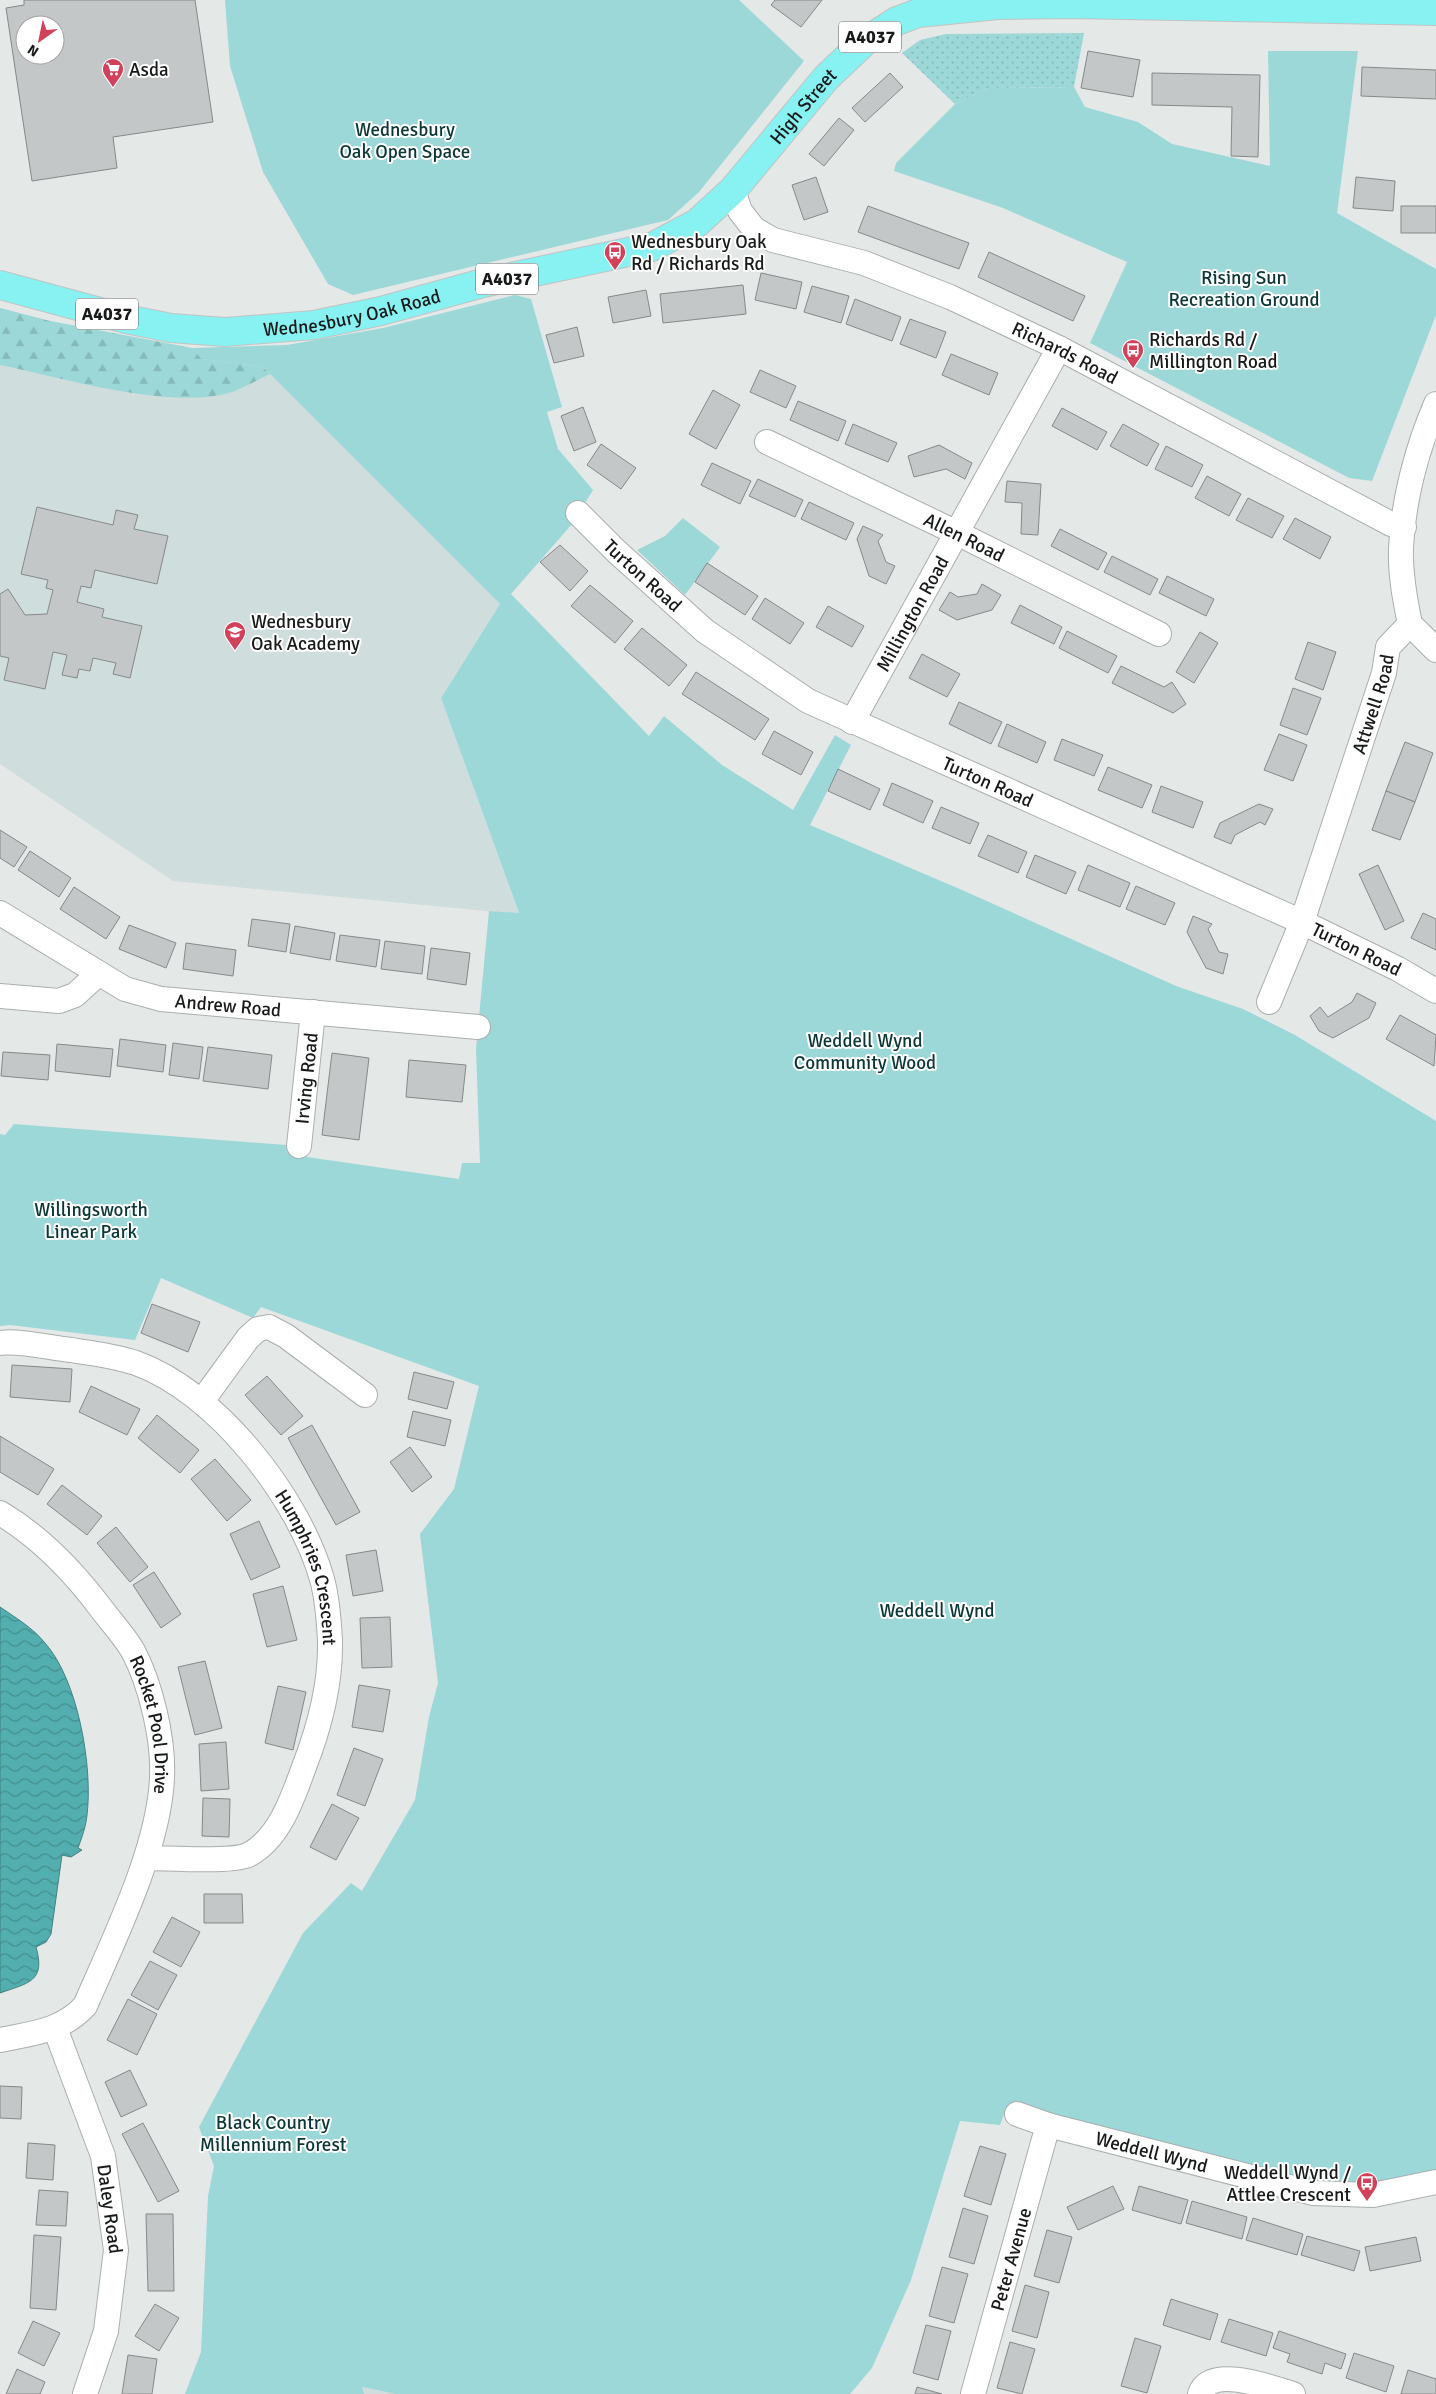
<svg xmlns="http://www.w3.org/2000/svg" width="1436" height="2394" font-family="Signika,sans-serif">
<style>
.built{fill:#d0dddd}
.grass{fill:url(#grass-dots)}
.forest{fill:url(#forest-firs)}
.green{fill:#9cd8d8}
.water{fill:url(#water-waves);stroke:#418282}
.building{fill:#c4c7c7;stroke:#858989;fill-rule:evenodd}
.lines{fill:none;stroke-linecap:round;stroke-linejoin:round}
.minor-casing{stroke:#aaaeae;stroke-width:26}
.major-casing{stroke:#c3c3c3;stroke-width:30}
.minor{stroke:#fff;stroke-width:24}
.major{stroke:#88f2f2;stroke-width:28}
.labels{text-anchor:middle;stroke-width:4;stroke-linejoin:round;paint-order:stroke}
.shield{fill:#fff;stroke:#5d5f5f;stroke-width:1}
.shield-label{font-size:18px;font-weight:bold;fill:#181a1a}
.poi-label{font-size:19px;fill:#181a1a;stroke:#fff;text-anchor:start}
.street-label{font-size:19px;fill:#181a1a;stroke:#fff}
.park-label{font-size:19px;fill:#0a3737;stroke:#fff}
</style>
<defs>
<pattern id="grass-dots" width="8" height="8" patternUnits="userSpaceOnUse" patternTransform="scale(1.25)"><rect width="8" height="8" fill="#9cd8d8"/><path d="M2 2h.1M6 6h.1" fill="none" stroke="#86b9b9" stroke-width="1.8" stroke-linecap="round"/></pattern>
<pattern id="forest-firs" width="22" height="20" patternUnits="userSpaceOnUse" patternTransform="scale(1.25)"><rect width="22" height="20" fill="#9cd8d8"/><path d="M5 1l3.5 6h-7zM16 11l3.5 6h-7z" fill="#86b9b9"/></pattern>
<pattern id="water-waves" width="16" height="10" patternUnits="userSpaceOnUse" patternTransform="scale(1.25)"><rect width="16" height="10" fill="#53afaf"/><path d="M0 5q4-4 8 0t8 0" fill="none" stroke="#448e8e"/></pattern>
</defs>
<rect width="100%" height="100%" fill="#e4e8e7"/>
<g class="built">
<polygon points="0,308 50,321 192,348 202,359 263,367 500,604 441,698 519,914 173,881 0,764"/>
<polygon points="361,2387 396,2394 364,2394"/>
</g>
<polygon class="grass" points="1084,33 1074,87 988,88 955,104 902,53 920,40 946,34"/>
<path class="forest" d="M 0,308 L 50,321 L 192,348 L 202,359 L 263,367 L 270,374 C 258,380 245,387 232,392 C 172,411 63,378 0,365 Z"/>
<g class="green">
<polygon points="225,0 739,0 804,61 699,192 668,220 353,295 328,284 263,172 230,66"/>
<polygon points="1268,51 1358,51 1337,213 1436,269 1436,315 1372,481 1349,478 1090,343 1127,262 1003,208 894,171 896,163 955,104 988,88 1074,87 1085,107 1138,122 1172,144 1270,166"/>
<polygon points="515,295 531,299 562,407 547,412 558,449 593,490 573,523 511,594 649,736 664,716 722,765 793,810 835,735 851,745 810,825 962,890 1176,986 1243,1009 1295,1035 1436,1121 1436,2170 1412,2176 1344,2186 1280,2176 1008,2104 1000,2125 960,2121 911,2280 872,2368 850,2394 396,2394 362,2387 364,2394 185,2394 201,2352 208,2196 214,2166 199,2127 303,1933 351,1883 362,1891 415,1800 429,1717 438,1683 420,1534 454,1489 479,1386 261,1307 253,1318 161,1278 135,1340 10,1325 0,1326 0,1134 5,1135 14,1124 299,1146 307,1157 459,1179 462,1163 480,1163 476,1049 489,911 519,913 441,698 500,604 263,367 202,359 192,348 287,345 383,328"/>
<polygon points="683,518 720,547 685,595 637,550 665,536"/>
</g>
<path class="water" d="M 0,1607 C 16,1618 33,1628 45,1643 C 78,1680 93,1767 87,1815 C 86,1826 82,1837 78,1848 L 82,1850 L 71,1857 L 62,1855 L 51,1934 L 46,1942 L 36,1947 C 46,1982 28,1983 0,1993 Z"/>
<g class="building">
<path d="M 24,0 L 195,0 L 213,122 L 113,137 L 117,168 L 32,181 L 6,8 L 24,5 ZM 25,25 L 55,25 L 55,55 L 25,55 Z"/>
<polygon points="775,0 822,0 801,27 771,5"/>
<polygon points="1088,51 1140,60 1133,97 1081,88"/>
<polygon points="1362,67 1436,70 1436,99 1361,96"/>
<polygon points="890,73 903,87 865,122 852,108"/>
<polygon points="1152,73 1260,75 1258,157 1231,156 1232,107 1152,105"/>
<polygon points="839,118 854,130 824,166 809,154"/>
<polygon points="816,177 828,212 804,220 792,185"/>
<polygon points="1356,177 1395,181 1393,211 1353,208"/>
<polygon points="868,206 969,243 959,269 858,232"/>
<rect x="1401" y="206" width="35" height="27"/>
<polygon points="989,252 1085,296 1073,321 978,277"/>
<polygon points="761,273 802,282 796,309 755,300"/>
<polygon points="743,285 746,314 663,323 660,294"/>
<polygon points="812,286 849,296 841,323 804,312"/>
<polygon points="646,290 651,316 613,323 608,297"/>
<polygon points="855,299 901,317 892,341 846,324"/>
<polygon points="910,319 946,332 936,358 900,344"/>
<polygon points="577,327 584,356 554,363 546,335"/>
<polygon points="951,354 998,373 989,395 942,375"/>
<polygon points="760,370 796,386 786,408 750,392"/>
<polygon points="713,390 740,405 716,449 689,434"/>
<polygon points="798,401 846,421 838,441 790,420"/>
<polygon points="583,407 596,442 574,451 561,416"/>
<polygon points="1062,408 1107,432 1097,450 1052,426"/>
<polygon points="853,424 897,443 888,462 845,444"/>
<polygon points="1123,424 1159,444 1147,466 1110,446"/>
<polygon points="601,444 636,468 621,489 587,465"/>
<polygon points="939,445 972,463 965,479 946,469 914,477 908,456"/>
<polygon points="1166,446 1203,465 1192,487 1155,469"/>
<polygon points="712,463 751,481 740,504 701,485"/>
<polygon points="1207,476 1241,494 1229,516 1195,498"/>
<polygon points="758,479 803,500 795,517 749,496"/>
<polygon points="1007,481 1041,484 1038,535 1021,534 1022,503 1005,502"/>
<polygon points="1248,498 1284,516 1272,538 1236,520"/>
<polygon points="809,502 854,523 846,540 801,519"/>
<polygon points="37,507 113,525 116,510 138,515 134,529 168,536 157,584 95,570 91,588 81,586 77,602 104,609 102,617 142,626 130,678 113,674 116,663 93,658 90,671 79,669 77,678 62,675 67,655 53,652 45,689 4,680 9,658 0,656 0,594 8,589 25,615 47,614 53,590 46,588 48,580 21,574"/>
<polygon points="1295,518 1331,537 1320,559 1283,539"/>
<polygon points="863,526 883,535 878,541 886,562 895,566 886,584 869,576 857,539"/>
<polygon points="1060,529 1107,553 1098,570 1051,546"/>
<polygon points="560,545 588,571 570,591 540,562"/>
<polygon points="1112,556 1158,579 1150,595 1104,572"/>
<polygon points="707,563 758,596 745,615 695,582"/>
<polygon points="1167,576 1214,599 1206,616 1159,593"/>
<polygon points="982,584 1001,595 992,610 957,620 939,610 950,592 958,597 977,594"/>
<polygon points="590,585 633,621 615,643 571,606"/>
<polygon points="765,598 804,623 790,644 752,619"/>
<polygon points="1020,605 1062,627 1054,644 1011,623"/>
<polygon points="828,606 864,626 852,647 816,627"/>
<polygon points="642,628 687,665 669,686 624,649"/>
<polygon points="1067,631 1117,656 1108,673 1059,648"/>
<polygon points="1200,632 1218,643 1194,683 1176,672"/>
<polygon points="1308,642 1336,652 1323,690 1295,679"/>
<polygon points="922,654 960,674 947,697 909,678"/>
<polygon points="1121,666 1164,687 1172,682 1186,704 1173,713 1112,683"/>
<polygon points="696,672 769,719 755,740 682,694"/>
<polygon points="1293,688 1321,698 1307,735 1280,725"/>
<polygon points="959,702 1002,722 991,744 949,724"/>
<polygon points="1007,724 1046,742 1037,763 998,746"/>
<polygon points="774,731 813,752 801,775 762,754"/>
<polygon points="1279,734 1307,745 1293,781 1264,770"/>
<polygon points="1062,739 1103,755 1094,776 1054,760"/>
<polygon points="1405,742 1433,753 1415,802 1386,791"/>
<polygon points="1108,767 1152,785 1142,808 1098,790"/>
<polygon points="838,769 880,789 870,810 828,791"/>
<polygon points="892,783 933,801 923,823 883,805"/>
<polygon points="1161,786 1203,802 1193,828 1152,812"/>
<polygon points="1386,791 1415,802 1400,840 1372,830"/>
<polygon points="1259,804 1273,809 1265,825 1260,822 1235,835 1231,844 1214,837 1220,823"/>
<polygon points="941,807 979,823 970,844 932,828"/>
<polygon points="0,830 27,847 14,867 0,858"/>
<polygon points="988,835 1027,852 1018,873 978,856"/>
<polygon points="30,851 71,878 59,897 18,870"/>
<polygon points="1035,855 1076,872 1066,894 1026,877"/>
<polygon points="1088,865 1130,883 1120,907 1078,890"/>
<polygon points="1378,865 1404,921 1385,930 1359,874"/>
<polygon points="1136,886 1175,903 1165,925 1126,909"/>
<polygon points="74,887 120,917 106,939 60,909"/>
<polygon points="1423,913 1436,919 1436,950 1411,938"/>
<polygon points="1193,916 1212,924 1208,929 1219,952 1228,954 1223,974 1206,968 1187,932"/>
<polygon points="252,919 290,924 286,952 248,946"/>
<polygon points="129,925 176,943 166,968 119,949"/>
<polygon points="295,926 335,933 330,960 290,953"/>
<polygon points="340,935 380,940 376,967 336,961"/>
<polygon points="385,941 425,946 422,974 381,969"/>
<polygon points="186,943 236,950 233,976 183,969"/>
<polygon points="431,948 470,953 466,985 427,979"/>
<polygon points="1357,993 1376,1003 1369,1018 1333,1038 1319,1031 1310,1016 1320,1007 1328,1017 1352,1002"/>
<polygon points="1400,1015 1436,1035 1434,1066 1386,1039"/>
<polygon points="120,1039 166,1045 163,1072 117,1066"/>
<polygon points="173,1043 203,1047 199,1079 169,1075"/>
<polygon points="57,1044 113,1049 110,1077 55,1071"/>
<polygon points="208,1047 272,1055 268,1089 203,1081"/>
<polygon points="3,1052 50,1055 48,1080 1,1076"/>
<polygon points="332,1053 369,1058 359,1140 322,1135"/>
<polygon points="409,1060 466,1065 462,1102 406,1097"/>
<polygon points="152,1304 200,1322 188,1352 141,1333"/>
<polygon points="12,1365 72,1369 70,1402 10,1397"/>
<polygon points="414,1372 454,1382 447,1409 408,1399"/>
<polygon points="267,1376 303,1416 281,1435 245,1395"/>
<polygon points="91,1386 140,1409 127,1435 79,1412"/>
<polygon points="413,1411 451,1420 445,1446 407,1437"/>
<polygon points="157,1415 199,1450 180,1473 138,1438"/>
<polygon points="312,1425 360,1512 336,1525 288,1438"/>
<polygon points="0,1436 54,1469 38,1495 0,1472"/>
<polygon points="410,1447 432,1477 412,1492 390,1462"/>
<polygon points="215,1459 251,1500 227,1521 191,1479"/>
<polygon points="62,1485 102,1516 87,1535 47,1504"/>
<polygon points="259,1521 280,1567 251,1580 230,1534"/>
<polygon points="116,1527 148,1567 130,1582 97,1543"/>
<polygon points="376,1550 383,1591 353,1596 346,1555"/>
<polygon points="154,1572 181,1614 161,1628 133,1585"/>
<polygon points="283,1586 297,1640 267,1647 253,1594"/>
<polygon points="390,1617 392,1667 362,1668 360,1618"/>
<polygon points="205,1661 222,1728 195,1735 178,1667"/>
<polygon points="359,1685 390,1690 383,1732 352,1727"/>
<polygon points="278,1686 306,1692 293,1750 265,1743"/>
<polygon points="226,1742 229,1789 201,1791 199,1744"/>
<polygon points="354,1748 383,1759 365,1806 337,1795"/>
<polygon points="203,1798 230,1799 229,1837 202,1836"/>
<polygon points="332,1804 359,1818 336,1860 310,1847"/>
<polygon points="204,1894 242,1894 243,1923 204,1923"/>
<polygon points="172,1917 200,1932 181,1967 153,1952"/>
<polygon points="150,1961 177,1975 158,2010 131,1995"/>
<polygon points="128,1999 157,2014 137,2055 107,2040"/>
<polygon points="130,2070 147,2105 121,2117 105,2082"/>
<polygon points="0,2086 22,2087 21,2119 0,2118"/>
<polygon points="143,2123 179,2191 158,2202 122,2134"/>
<polygon points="28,2143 55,2145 53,2180 26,2178"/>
<polygon points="980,2146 1006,2154 991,2205 964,2196"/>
<polygon points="1113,2186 1124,2209 1078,2230 1067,2207"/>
<polygon points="1139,2186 1188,2200 1181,2224 1132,2210"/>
<polygon points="39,2190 68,2192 66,2226 36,2225"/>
<polygon points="1192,2201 1247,2217 1242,2239 1186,2223"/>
<polygon points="963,2208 988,2216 974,2264 949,2257"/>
<polygon points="146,2214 173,2214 174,2291 148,2291"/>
<polygon points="1253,2218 1303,2234 1297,2255 1246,2240"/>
<polygon points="1047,2230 1072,2237 1059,2283 1034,2276"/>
<polygon points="34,2235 61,2237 56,2310 30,2308"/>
<polygon points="1307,2236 1360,2251 1354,2271 1301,2255"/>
<polygon points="1416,2237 1421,2261 1370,2271 1365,2247"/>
<polygon points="942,2267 968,2274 954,2323 929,2316"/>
<polygon points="1025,2285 1049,2292 1037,2338 1012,2331"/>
<polygon points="1171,2299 1218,2314 1210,2340 1163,2325"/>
<polygon points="155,2304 179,2318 159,2351 135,2336"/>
<polygon points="1229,2319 1273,2333 1266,2356 1221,2342"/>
<polygon points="33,2321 60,2333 44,2366 18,2353"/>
<polygon points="926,2325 951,2331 938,2380 913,2373"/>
<polygon points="1279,2331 1346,2354 1341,2369 1325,2363 1322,2374 1287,2362 1290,2354 1273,2348"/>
<polygon points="1135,2338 1161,2346 1147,2393 1121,2386"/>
<polygon points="1010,2342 1035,2349 1022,2394 997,2388"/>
<polygon points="1354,2353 1394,2366 1386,2392 1346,2378"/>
<polygon points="128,2355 157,2359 152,2394 122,2394"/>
<polygon points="17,2369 45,2382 40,2394 6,2394"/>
<polygon points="1408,2370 1436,2379 1436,2394 1401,2394"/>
<polygon points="917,2387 942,2394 915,2394"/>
</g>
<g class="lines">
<g class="minor-casing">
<g id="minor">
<path id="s1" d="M 733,190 L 740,211 L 754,229 L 773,240 L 864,263 L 950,297 L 1059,348 L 1391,524 L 1404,527"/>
<path id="s2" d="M 767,442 L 957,533 L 1159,634"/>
<path id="s3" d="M 578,513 L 617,552 L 705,631 L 808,701 L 1302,922 L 1398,969 L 1436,991"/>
<path d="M 1410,624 C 1405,600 1400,574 1401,548 C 1403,501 1417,448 1436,404"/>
<polyline points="1410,624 1436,650"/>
<path id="s4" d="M 852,722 L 1059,348"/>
<path id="s5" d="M 0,913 L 125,989 L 161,999 L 478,1027"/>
<polyline points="0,996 59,1001 75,995 98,974"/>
<path id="s6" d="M 1269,1002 L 1302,922 L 1384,673 L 1388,647 L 1410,624"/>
<path id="s7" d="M 299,1146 L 313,1012"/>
<path id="s8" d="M 0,1343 C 19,1340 51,1348 71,1350 C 92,1353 116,1356 136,1363 C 217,1392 299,1498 322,1579 C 327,1597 329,1622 330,1641 C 331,1685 320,1726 304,1767 C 293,1797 280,1837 250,1854 C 235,1863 168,1858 146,1858"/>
<polyline points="202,1401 248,1338 258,1329 269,1327 286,1336 365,1395"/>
<path id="s9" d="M 0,1513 C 42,1538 74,1572 103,1611 C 113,1624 125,1637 133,1651 C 151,1685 164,1740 162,1778 C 159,1849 113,1941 85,2006 C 60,2032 33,2033 0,2040"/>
<path id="s10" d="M 55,2028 L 103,2156 L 116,2250 L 106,2331 L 85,2394"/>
<path id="s11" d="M 1017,2114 L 1048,2125 L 1313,2193 L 1373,2195 L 1436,2182"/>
<path id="s12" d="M 973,2394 L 1048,2125"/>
<path d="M 1200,2394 C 1210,2364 1273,2388 1293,2394"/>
</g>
</g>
<g class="major-casing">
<g id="major">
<path id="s13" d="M 0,285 L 126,319 L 171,328 L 225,332 L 314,325 L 381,311 L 483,283 L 652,247 L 697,223 L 733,190 L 826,78 L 864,42 L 897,21 L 918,13 L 998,5 L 1069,4 L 1436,11"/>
</g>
</g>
<use href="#minor" class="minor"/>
<use href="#major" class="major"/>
</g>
<defs>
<g id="supermarket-pin" transform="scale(1.125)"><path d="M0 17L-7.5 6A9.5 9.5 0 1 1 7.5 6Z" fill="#d14159" stroke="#fff"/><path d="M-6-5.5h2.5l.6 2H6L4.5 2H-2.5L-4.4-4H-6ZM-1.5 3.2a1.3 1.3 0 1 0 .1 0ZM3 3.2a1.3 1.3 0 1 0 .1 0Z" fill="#fff"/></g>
<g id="bus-pin" transform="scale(1.125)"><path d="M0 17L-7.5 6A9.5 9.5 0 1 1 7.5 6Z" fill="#d14159" stroke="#fff"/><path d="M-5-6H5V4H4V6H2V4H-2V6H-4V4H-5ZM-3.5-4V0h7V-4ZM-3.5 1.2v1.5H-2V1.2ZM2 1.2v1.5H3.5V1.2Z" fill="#fff"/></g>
<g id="school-pin" transform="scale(1.125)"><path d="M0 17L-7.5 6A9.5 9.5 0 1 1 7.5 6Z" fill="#d14159" stroke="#fff"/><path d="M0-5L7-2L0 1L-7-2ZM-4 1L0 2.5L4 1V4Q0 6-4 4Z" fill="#fff"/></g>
</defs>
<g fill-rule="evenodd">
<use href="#supermarket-pin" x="113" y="69"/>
<use href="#bus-pin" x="615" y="252"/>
<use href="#bus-pin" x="1133" y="350"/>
<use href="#school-pin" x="235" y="632"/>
<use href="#bus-pin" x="1367" y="2183"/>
</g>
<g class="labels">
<g class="shield">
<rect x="839" y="21.5" width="62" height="31" rx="4"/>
<rect x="476" y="263.5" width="62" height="31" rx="4"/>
<rect x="76" y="298.5" width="62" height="31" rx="4"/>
</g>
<g class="shield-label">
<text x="870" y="43">A4037</text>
<text x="507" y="285">A4037</text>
<text x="107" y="320">A4037</text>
</g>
<g class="poi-label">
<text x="129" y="76">Asda</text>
<text x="631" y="248">Wednesbury Oak<tspan x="631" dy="22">Rd / Richards Rd</tspan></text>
<text x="1149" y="346">Richards Rd /<tspan x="1149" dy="22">Millington Road</tspan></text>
<text x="251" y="628">Wednesbury<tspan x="251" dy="22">Oak Academy</tspan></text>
<text x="1351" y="2179" text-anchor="end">Weddell Wynd /<tspan x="1351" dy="22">Attlee Crescent</tspan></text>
</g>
<g class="street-label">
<text dy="7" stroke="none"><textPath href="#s13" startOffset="876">High Street</textPath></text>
<text dy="7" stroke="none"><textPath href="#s13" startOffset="359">Wednesbury Oak Road</textPath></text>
<text dy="7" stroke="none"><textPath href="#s1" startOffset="381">Richards Road</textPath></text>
<text dy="7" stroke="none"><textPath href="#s2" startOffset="219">Allen Road</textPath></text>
<text dy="7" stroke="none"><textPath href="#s3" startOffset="90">Turton Road</textPath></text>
<text dy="7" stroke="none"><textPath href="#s4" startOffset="124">Millington Road</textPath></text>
<text dy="7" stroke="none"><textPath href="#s6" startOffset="316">Attwell Road</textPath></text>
<text dy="7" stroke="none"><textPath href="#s3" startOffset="495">Turton Road</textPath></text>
<text dy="7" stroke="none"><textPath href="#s3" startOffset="900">Turton Road</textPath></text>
<text dy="7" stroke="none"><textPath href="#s5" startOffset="251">Andrew Road</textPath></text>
<text dy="7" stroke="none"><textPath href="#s7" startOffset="68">Irving Road</textPath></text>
<text dy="7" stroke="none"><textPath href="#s8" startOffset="416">Humphries Crescent</textPath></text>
<text dy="7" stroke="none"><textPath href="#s9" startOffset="270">Rocket Pool Drive</textPath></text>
<text dy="7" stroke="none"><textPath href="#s11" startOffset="140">Weddell Wynd</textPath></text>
<text dy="7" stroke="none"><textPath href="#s10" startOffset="190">Daley Road</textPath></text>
<text dy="7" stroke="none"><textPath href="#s12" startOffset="140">Peter Avenue</textPath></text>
</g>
<g class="park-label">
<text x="405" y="136">Wednesbury<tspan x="405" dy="22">Oak Open Space</tspan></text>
<text x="1244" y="284">Rising Sun<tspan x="1244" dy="22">Recreation Ground</tspan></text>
<text x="865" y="1047">Weddell Wynd<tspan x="865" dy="22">Community Wood</tspan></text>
<text x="91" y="1216">Willingsworth<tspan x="91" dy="22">Linear Park</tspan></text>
<text x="937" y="1617">Weddell Wynd</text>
<text x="273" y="2129">Black Country<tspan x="273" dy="22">Millennium Forest</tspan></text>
</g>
</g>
<g transform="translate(40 40) rotate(213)"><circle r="24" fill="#ffffff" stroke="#a3a3a3"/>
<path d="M0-4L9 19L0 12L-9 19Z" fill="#d14159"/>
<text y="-8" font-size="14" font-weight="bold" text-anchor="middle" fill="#181a1a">N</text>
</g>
</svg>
